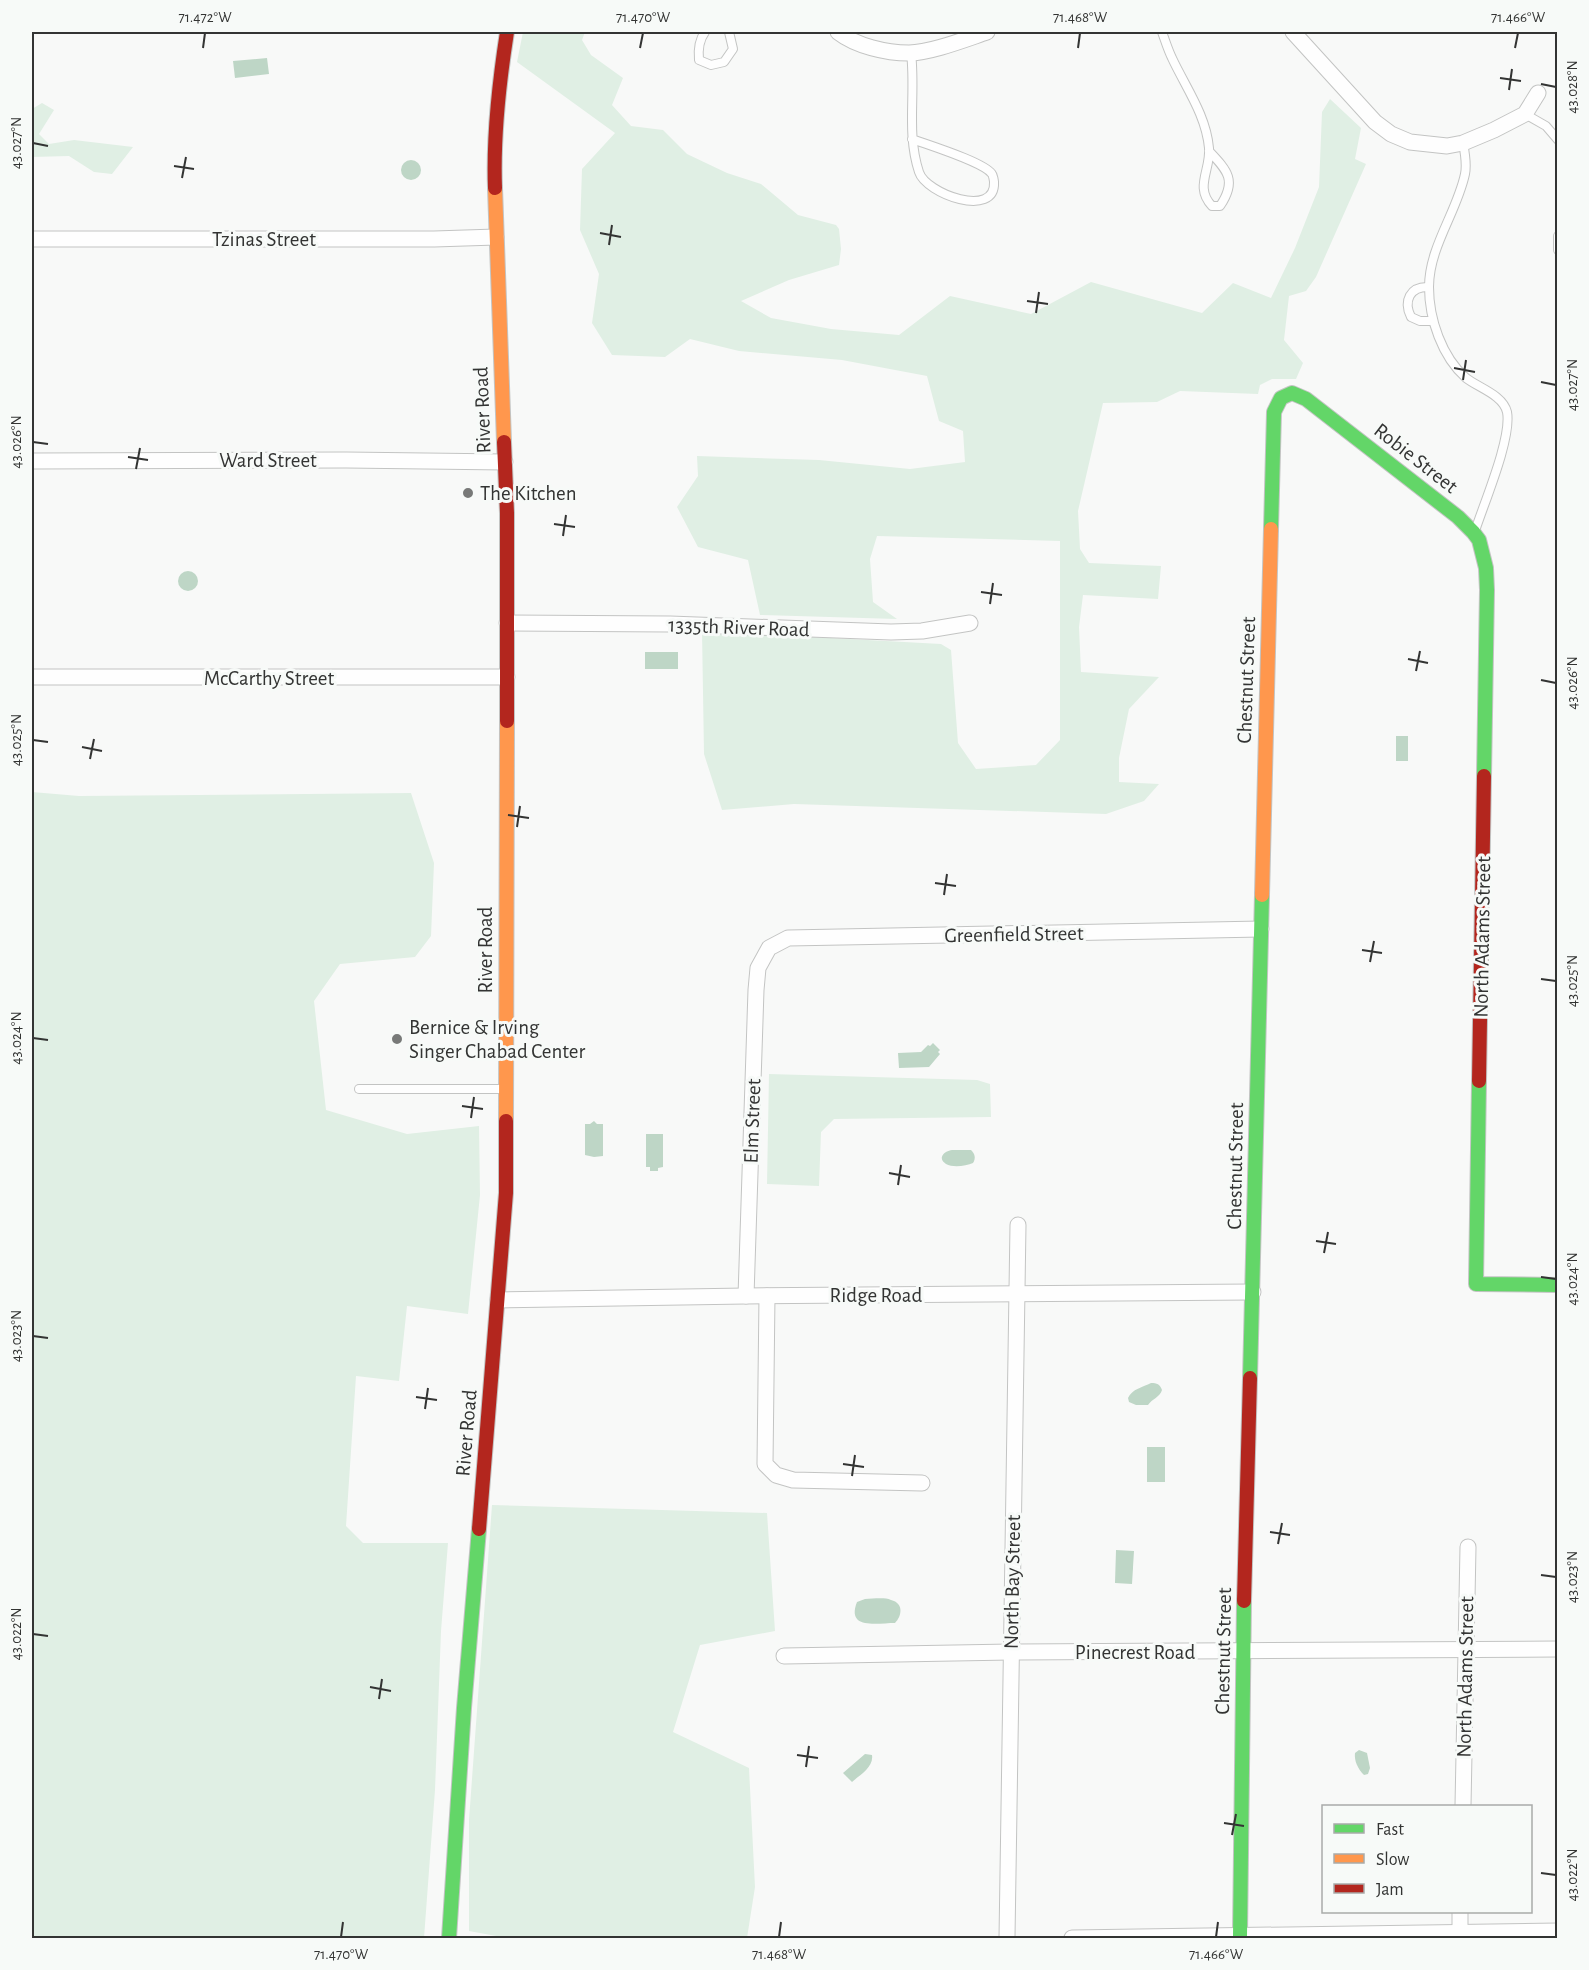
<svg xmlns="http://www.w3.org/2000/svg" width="1589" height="1970" font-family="'Alegreya Sans',sans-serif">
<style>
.green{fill:#e0efe4}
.water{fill:#bed6c6}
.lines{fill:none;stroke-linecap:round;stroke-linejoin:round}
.lane-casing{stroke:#c3c4c3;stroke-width:10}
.street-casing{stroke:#c3c4c3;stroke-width:17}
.fast-casing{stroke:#c3c4c3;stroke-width:16}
.slow-casing{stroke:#c3c4c3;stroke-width:16}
.jam-casing{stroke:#c3c4c3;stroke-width:16}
.lane{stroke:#fefefe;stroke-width:8}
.street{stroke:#fefefe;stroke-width:15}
.fast{stroke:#63d668;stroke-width:14}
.slow{stroke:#ff974d;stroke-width:14}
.jam{stroke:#b3261e;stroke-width:14}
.ticks{fill:none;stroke:#333433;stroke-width:2}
.poi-dot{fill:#787978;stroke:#f7faf8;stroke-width:2}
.labels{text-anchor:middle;stroke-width:6;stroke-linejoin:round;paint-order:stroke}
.street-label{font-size:21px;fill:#333433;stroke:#f7faf8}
.poi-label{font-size:21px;fill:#333433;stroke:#f7faf8;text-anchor:start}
.neatline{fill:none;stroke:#333433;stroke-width:2}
.ticks-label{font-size:15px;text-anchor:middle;fill:#333433}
</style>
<rect width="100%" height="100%" fill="#f8f9f8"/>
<g class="green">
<polygon points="523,32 585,32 582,40 591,55 623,78 612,105 631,126 663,130 687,154 727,173 761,184 798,215 836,225 839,229 841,249 839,265 789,280 741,301 771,318 831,329 899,335 950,296 1031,314 1091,282 1202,313 1233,283 1271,298 1295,248 1319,187 1322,112 1330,99 1361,128 1355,159 1366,164 1316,277 1306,291 1289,296 1284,340 1303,363 1296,379 1272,379 1260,385 1258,394 1180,391 1157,402 1103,403 1078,511 1080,549 1089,563 1161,566 1158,599 1083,595 1079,627 1081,672 1159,677 1129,709 1119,758 1119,782 1159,784 1144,801 1106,814 794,804 722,810 704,754 702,631 941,644 951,650 958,743 976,769 1036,765 1060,740 1060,541 877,536 870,559 873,602 897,619 760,615 748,560 698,547 677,507 698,476 697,456 819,460 910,469 965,462 963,431 939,421 927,376 842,360 739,351 690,339 665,357 612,355 592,323 599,274 580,230 582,169 615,133 517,62"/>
<polygon points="42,103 54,110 39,134 49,144 74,140 133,147 112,174 94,172 69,156 32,157 32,109"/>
<polygon points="32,792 79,796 411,793 434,863 431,936 415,957 340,964 314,1001 326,1110 407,1134 479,1126 480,1195 468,1314 407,1306 399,1381 356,1376 346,1526 363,1543 448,1543 441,1631 435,1790 424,1938 32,1938"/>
<polygon points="769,1074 977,1080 990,1084 991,1117 834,1119 821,1132 819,1186 767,1184"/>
<polygon points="492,1505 767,1513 775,1631 700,1645 673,1732 749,1768 755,1887 747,1938 507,1938 469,1931 469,1820"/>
</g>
<g class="water">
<polygon points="267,58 269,74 235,78 233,61"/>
<circle cx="411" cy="170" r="10"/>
<circle cx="188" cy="581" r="10"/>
<rect x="645" y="652" width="33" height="17"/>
<rect x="1396" y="736" width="12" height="25"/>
<polygon points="933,1043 940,1050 938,1052 940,1054 929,1067 899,1068 898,1053 921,1052 928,1045 930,1046"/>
<polygon points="594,1121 597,1124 603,1124 603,1156 594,1157 585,1155 585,1124 590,1124"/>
<polygon points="646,1134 663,1134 663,1167 658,1168 658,1171 650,1171 650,1167 646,1167"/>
<path d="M 952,1150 L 971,1150 C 975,1154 976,1158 973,1163 C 966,1166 953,1168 946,1164 C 937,1158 944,1151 952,1150 Z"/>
<path d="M 1151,1383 C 1157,1383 1160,1384 1162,1390 C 1160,1397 1152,1399 1148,1405 L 1136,1405 L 1129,1402 L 1128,1398 C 1132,1389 1143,1387 1151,1383 Z"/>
<rect x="1147" y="1447" width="18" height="35"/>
<polygon points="1116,1550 1134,1551 1132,1584 1115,1583"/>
<path d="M 865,1599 C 873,1599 884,1597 891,1600 C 904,1603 902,1616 895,1623 C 877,1623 846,1630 857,1602 Z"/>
<path d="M 1359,1750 L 1367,1753 L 1370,1768 L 1368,1774 L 1364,1775 C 1358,1769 1354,1761 1355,1753 Z"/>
<path d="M 865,1754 L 872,1755 C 874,1767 860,1775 852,1782 L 843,1773 Z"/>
</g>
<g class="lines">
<g class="lane-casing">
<g id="lane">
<path d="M 705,32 C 699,40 698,50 699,60 L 711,65 L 724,62 L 733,49 L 729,32"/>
<path d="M 1162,32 C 1165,40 1168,50 1172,58 C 1186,88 1206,115 1209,148 C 1211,170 1194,187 1212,206 L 1220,206 C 1237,181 1228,171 1209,151"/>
<path d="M 911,53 C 916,93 906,133 919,172 C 926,194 996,219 994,182 C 994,181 993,175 992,174 C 984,162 928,145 912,139"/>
<polyline points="1525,114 1546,126 1558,140"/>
<path d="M 1463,143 C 1465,153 1467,164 1465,174 C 1457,212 1429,247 1429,287 C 1429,319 1442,357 1466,378 C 1479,388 1503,395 1507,412 C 1512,438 1484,503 1475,531"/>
<polyline points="1558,236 1558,250"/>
<path d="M 1429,287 C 1410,286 1403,301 1411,317 L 1420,321 L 1433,321"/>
<polyline points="359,1089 505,1089"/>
</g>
</g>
<g class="street-casing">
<g id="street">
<path d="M 838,32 C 856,46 886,53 909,53 C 930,53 966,39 987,32"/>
<polyline points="1293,32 1375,122 1391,134 1410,142 1447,146 1463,143 1494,130 1525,114 1538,93"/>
<polyline points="32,239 434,239 496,237"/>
<polyline points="32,461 346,460 505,462"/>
<polyline points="507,623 670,624 891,632 922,631 970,623"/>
<polyline points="32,677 507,677"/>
<polyline points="746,1296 756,990 758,968 769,948 788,938 1261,929"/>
<polyline points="767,1296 765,1464 776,1475 793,1480 922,1483"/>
<polyline points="498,1300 746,1296 1253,1292"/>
<polyline points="784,1656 1011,1652 1558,1649"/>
<polyline points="1463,1806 1468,1547"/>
<polyline points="1460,1932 1460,1912"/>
<polyline points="1007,1938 1018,1225"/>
<polyline points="1072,1938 1558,1931"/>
</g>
</g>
<g class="fast-casing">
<g id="fast">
<polyline points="1271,529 1274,412 1281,398 1292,393 1306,399 1458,517 1473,532 1479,540 1486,568 1487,590 1484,776"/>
<polyline points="1479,1081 1476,1284 1558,1285"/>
<polyline points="1250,1378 1262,895"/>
<polyline points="1240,1936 1244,1601"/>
<polyline points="449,1938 464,1708 479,1529"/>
</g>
</g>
<g class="slow-casing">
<g id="slow">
<polyline points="495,188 504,442"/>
<polyline points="1262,895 1271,529"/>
<polyline points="506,1121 507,721"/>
</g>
</g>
<g class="jam-casing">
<g id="jam">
<path d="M 495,188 C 493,136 499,83 507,32"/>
<polyline points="504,442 507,513 507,721"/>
<polyline points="1479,1081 1484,776"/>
<polyline points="479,1529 506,1193 506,1121"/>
<polyline points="1244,1601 1250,1378"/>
</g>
</g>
<use href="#lane" class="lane"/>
<use href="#street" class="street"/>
<use href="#fast" class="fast"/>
<use href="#slow" class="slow"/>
<use href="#jam" class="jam"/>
</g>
<path class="ticks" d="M 203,48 L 205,33M 640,48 L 643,33M 1078,48 L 1080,33M 1515,48 L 1518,33M 1500,78 L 1521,81M 1541,84 L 1556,87M 1509,90 L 1512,69M 33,143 L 48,146M 174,166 L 194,169M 182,178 L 186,157M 600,233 L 621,237M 609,245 L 612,225M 1027,301 L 1048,304M 1036,313 L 1039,292M 1454,368 L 1475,372M 1463,380 L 1466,360M 1541,382 L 1556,385M 33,442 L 48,444M 128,457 L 148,460M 136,469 L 140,448M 554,524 L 575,527M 563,536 L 566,515M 981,592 L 1002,595M 990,604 L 993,583M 1408,659 L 1428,663M 1416,671 L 1420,651M 1541,680 L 1556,683M 33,740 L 48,742M 82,747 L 102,751M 90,759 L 94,739M 508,815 L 529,818M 517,827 L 520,806M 935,883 L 956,886M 944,895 L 947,874M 1362,950 L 1382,953M 1370,962 L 1374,941M 1541,979 L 1556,981M 33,1038 L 48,1040M 462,1106 L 483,1109M 471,1118 L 474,1097M 889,1173 L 910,1177M 898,1185 L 901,1165M 1316,1241 L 1336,1244M 1324,1253 L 1328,1232M 1541,1277 L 1556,1279M 33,1336 L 48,1338M 416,1397 L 437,1400M 425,1409 L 428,1388M 843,1464 L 864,1467M 852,1476 L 855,1455M 1270,1532 L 1290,1535M 1278,1544 L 1282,1523M 1541,1575 L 1556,1577M 33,1634 L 48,1636M 370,1687 L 391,1691M 379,1699 L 382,1679M 797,1755 L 818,1758M 806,1767 L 809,1746M 1224,1823 L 1244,1826M 1232,1835 L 1236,1814M 1541,1873 L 1556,1875M 341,1937 L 343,1922M 779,1937 L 781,1922M 1216,1937 L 1218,1922"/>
<g class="poi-dot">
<circle cx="468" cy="493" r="6"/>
<circle cx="397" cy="1039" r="6"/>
</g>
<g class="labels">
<g class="street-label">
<text x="264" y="246">Tzinas Street</text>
<text transform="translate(482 410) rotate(-92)" y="7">River Road</text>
<text transform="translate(1416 458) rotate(38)" y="7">Robie Street</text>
<text x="268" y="467">Ward Street</text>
<text transform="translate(739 627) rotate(2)" y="7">1335th River Road</text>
<text x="269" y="685">McCarthy Street</text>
<text transform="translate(1246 680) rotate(-88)" y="7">Chestnut Street</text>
<text transform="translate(1014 934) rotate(-1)" y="7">Greenfield Street</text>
<text transform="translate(1482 937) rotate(-89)" y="7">North Adams Street</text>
<text transform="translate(485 950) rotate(-90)" y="7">River Road</text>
<text transform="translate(752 1121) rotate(-88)" y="7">Elm Street</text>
<text transform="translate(1235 1166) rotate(-89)" y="7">Chestnut Street</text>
<text x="876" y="1302">Ridge Road</text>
<text transform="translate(466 1433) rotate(-85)" y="7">River Road</text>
<text transform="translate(1012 1582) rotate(-89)" y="7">North Bay Street</text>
<text transform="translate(1223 1651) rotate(-89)" y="7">Chestnut Street</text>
<text x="1135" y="1659">Pinecrest Road</text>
<text transform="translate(1465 1677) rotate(-89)" y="7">North Adams Street</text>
</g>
<g class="poi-label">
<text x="480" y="500">The Kitchen</text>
<text x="409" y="1034">Bernice &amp; Irving<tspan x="409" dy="24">Singer Chabad Center</tspan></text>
</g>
</g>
<rect width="1589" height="1970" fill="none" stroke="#f7faf8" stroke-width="66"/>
<rect x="1322" y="1805" width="210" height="108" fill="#f7faf8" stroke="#a9aba9" stroke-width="1.5"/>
<rect x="1334" y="1824" width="30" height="9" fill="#63d668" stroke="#a9aba9" stroke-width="1.5"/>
<text x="1376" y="1835" font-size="18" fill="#333433">Fast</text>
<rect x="1334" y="1854" width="30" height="9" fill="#ff974d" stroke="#a9aba9" stroke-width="1.5"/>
<text x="1376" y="1865" font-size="18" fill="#333433">Slow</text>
<rect x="1334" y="1884" width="30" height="9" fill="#b3261e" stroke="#a9aba9" stroke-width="1.5"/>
<text x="1376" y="1895" font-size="18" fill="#333433">Jam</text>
<rect x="33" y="33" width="1523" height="1904" class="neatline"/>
<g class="ticks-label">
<text x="205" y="22">71.472°W</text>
<text x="643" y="22">71.470°W</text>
<text x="1080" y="22">71.468°W</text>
<text x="1518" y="22">71.466°W</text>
<text transform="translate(1572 87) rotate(-90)" y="5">43.028°N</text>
<text transform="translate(16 143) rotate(-90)" y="5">43.027°N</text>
<text transform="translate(1572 385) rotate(-90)" y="5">43.027°N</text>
<text transform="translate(16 442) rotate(-90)" y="5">43.026°N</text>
<text transform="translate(1572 683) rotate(-90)" y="5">43.026°N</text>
<text transform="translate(16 740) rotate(-90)" y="5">43.025°N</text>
<text transform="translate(1572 981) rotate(-90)" y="5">43.025°N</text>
<text transform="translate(16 1038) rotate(-90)" y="5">43.024°N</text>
<text transform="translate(1572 1279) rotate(-90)" y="5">43.024°N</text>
<text transform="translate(16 1336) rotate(-90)" y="5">43.023°N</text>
<text transform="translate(1572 1577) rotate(-90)" y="5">43.023°N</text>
<text transform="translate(16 1634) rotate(-90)" y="5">43.022°N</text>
<text transform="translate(1572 1875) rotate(-90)" y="5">43.022°N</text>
<text x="341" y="1959">71.470°W</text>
<text x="779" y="1959">71.468°W</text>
<text x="1216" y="1959">71.466°W</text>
</g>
</svg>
